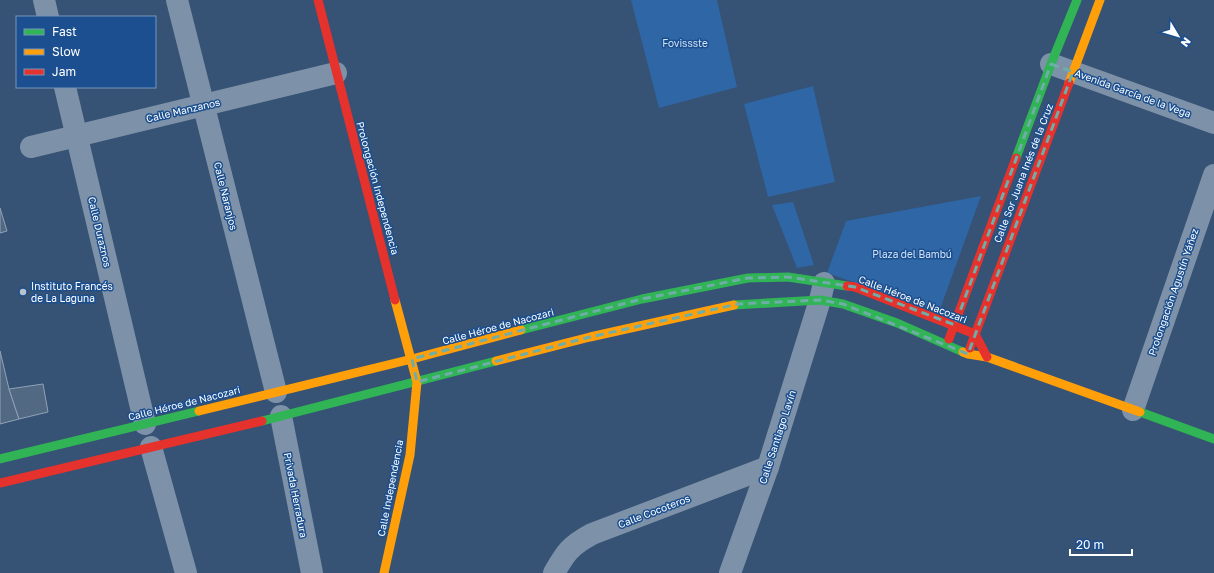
<svg xmlns="http://www.w3.org/2000/svg" width="1214" height="573" font-family="'Golos Text',sans-serif">
<style>
.green{fill:#2f66a5}
.building{fill:#526984;stroke:#92a2b6}
.lines{fill:none;stroke-linecap:round;stroke-linejoin:round}
.street{stroke:#7d92a8;stroke-width:22}
.fast{stroke:#30b455;stroke-width:9}
.slow{stroke:#ff9f0a;stroke-width:9}
.jam{stroke:#e5322d;stroke-width:9}
.marked{fill:none;stroke:#6fada8;stroke-width:3;stroke-dasharray:8 5;stroke-linejoin:round}
.poi-dot{fill:#b9c2ce;stroke:#1b4f8f;stroke-width:1.5}
.labels{text-anchor:middle;stroke-width:3;stroke-linejoin:round;paint-order:stroke}
.park-label{font-size:10px;fill:#cfe3fa;stroke:#1b4f8f}
.street-label{font-size:10px;fill:#fff;stroke:#1b4f8f}
.poi-label{font-size:10px;fill:#fff;stroke:#1b4f8f;text-anchor:start}
</style>
<rect width="100%" height="100%" fill="#365274"/>
<g class="green">
<polygon points="631,0 717,0 737,87 659,108"/>
<polygon points="813,86 835,182 768,197 744,104"/>
<polygon points="981,196 939,312 827,273 846,221"/>
<polygon points="793,202 814,265 797,268 772,205"/>
</g>
<g class="building">
<polygon points="0,208 7,231 0,233"/>
<polygon points="0,351 9,389 19,419 0,424"/>
<polygon points="43,384 48,412 19,419 9,389"/>
</g>
<g class="lines">
<g class="street">
<polyline points="44,0 48,17"/>
<polyline points="177,0 276,392"/>
<polyline points="1051,64 1214,123"/>
<polyline points="65,87 145,424"/>
<polyline points="31,147 336,73"/>
<polyline points="1133,410 1214,175"/>
<polyline points="281,416 312,573"/>
<polyline points="151,447 186,573"/>
<path d="M 554,573 C 566,552 570,546 592,534 L 768,467"/>
<polyline points="730,573 768,467 820,300 824,283"/>
</g>
<g class="fast">
<polyline points="1016,158 1051,64 1077,0"/>
<polyline points="734,305 820,300 843,304 897,323 963,352"/>
<polyline points="521,330 642,299 748,278 788,277 847,286"/>
<polyline points="1140,412 1214,439"/>
<polyline points="262,421 496,361"/>
<polyline points="0,459 199,411"/>
</g>
<g class="slow">
<polyline points="1069,83 1100,0"/>
<polyline points="963,352 968,354 987,357 1140,412"/>
<polyline points="496,361 590,337 734,305"/>
<polyline points="199,411 412,359 521,330"/>
<polyline points="384,573 410,455 417,382 395,300"/>
</g>
<g class="jam">
<polyline points="318,0 395,300"/>
<polyline points="847,286 855,287 975,334 987,357"/>
<polyline points="949,339 1016,158"/>
<polyline points="970,348 1069,83"/>
<polyline points="0,483 262,421"/>
</g>
</g>
<path class="marked" d="M 1051,64 L 1073,72 L 968,354 L 843,304 L 820,300 L 738,304 L 590,337 L 417,382 L 412,359 L 642,299 L 748,278 L 788,277 L 855,287 L 955,325 Z"/>
<circle class="poi-dot" cx="23" cy="292" r="4"/>
<g class="labels">
<g class="park-label">
<text x="685" y="47">Fovissste</text>
<text x="912" y="258">Plaza del Bambú</text>
</g>
<g class="street-label">
<text transform="translate(1133 93) rotate(20)" y="4">Avenida García de la Vega</text>
<text transform="translate(183 110) rotate(-13)" y="4">Calle Manzanos</text>
<text transform="translate(1023 173) rotate(-69)" y="4">Calle Sor Juana Inés de la Cruz</text>
<text transform="translate(378 188) rotate(75)" y="4">Prolongación Independencia</text>
<text transform="translate(226 196) rotate(76)" y="4">Calle Naranjos</text>
<text transform="translate(100 232) rotate(77)" y="4">Calle Duraznos</text>
<text transform="translate(1173 292) rotate(-71)" y="4">Prolongación Agustín Yáñez</text>
<text transform="translate(913 299) rotate(21)" y="4">Calle Héroe de Nacozari</text>
<text transform="translate(498 326) rotate(-15)" y="4">Calle Héroe de Nacozari</text>
<text transform="translate(184 403) rotate(-14)" y="4">Calle Héroe de Nacozari</text>
<text transform="translate(777 437) rotate(-72)" y="4">Calle Santiago Lavín</text>
<text transform="translate(390 488) rotate(-79)" y="4">Calle Independencia</text>
<text transform="translate(296 495) rotate(79)" y="4">Privada Herradura</text>
<text transform="translate(654 511) rotate(-21)" y="4">Calle Cocoteros</text>
</g>
<g class="poi-label">
<text x="31" y="290">Instituto Francés<tspan x="31" dy="12">de La Laguna</tspan></text>
</g>
</g>
<rect x="16" y="16" width="140" height="72" fill="#1b4f8f" stroke="#7695bc"/>
<rect x="24" y="29" width="20" height="6" fill="#30b455" stroke="#7695bc"/>
<text x="52" y="36" font-size="12" fill="#ffffff">Fast</text>
<rect x="24" y="49" width="20" height="6" fill="#ff9f0a" stroke="#7695bc"/>
<text x="52" y="56" font-size="12" fill="#ffffff">Slow</text>
<rect x="24" y="69" width="20" height="6" fill="#e5322d" stroke="#7695bc"/>
<text x="52" y="76" font-size="12" fill="#ffffff">Jam</text>
<g transform="translate(1178 36) rotate(128)" stroke="#1b4f8f" stroke-width="3" paint-order="stroke">
<path d="M0-3L7 15L0 10L-7 15Z" fill="#ffffff"/>
<text y="-6" font-size="11" font-weight="bold" text-anchor="middle" fill="#ffffff">N</text>
</g>
<path d="M1070 549v6h62v-6" fill="none" stroke="#ffffff" stroke-width="2"/>
<text x="1076" y="549" font-size="12" fill="#ffffff" stroke="#1b4f8f" stroke-width="3" paint-order="stroke">20 m</text>
</svg>
